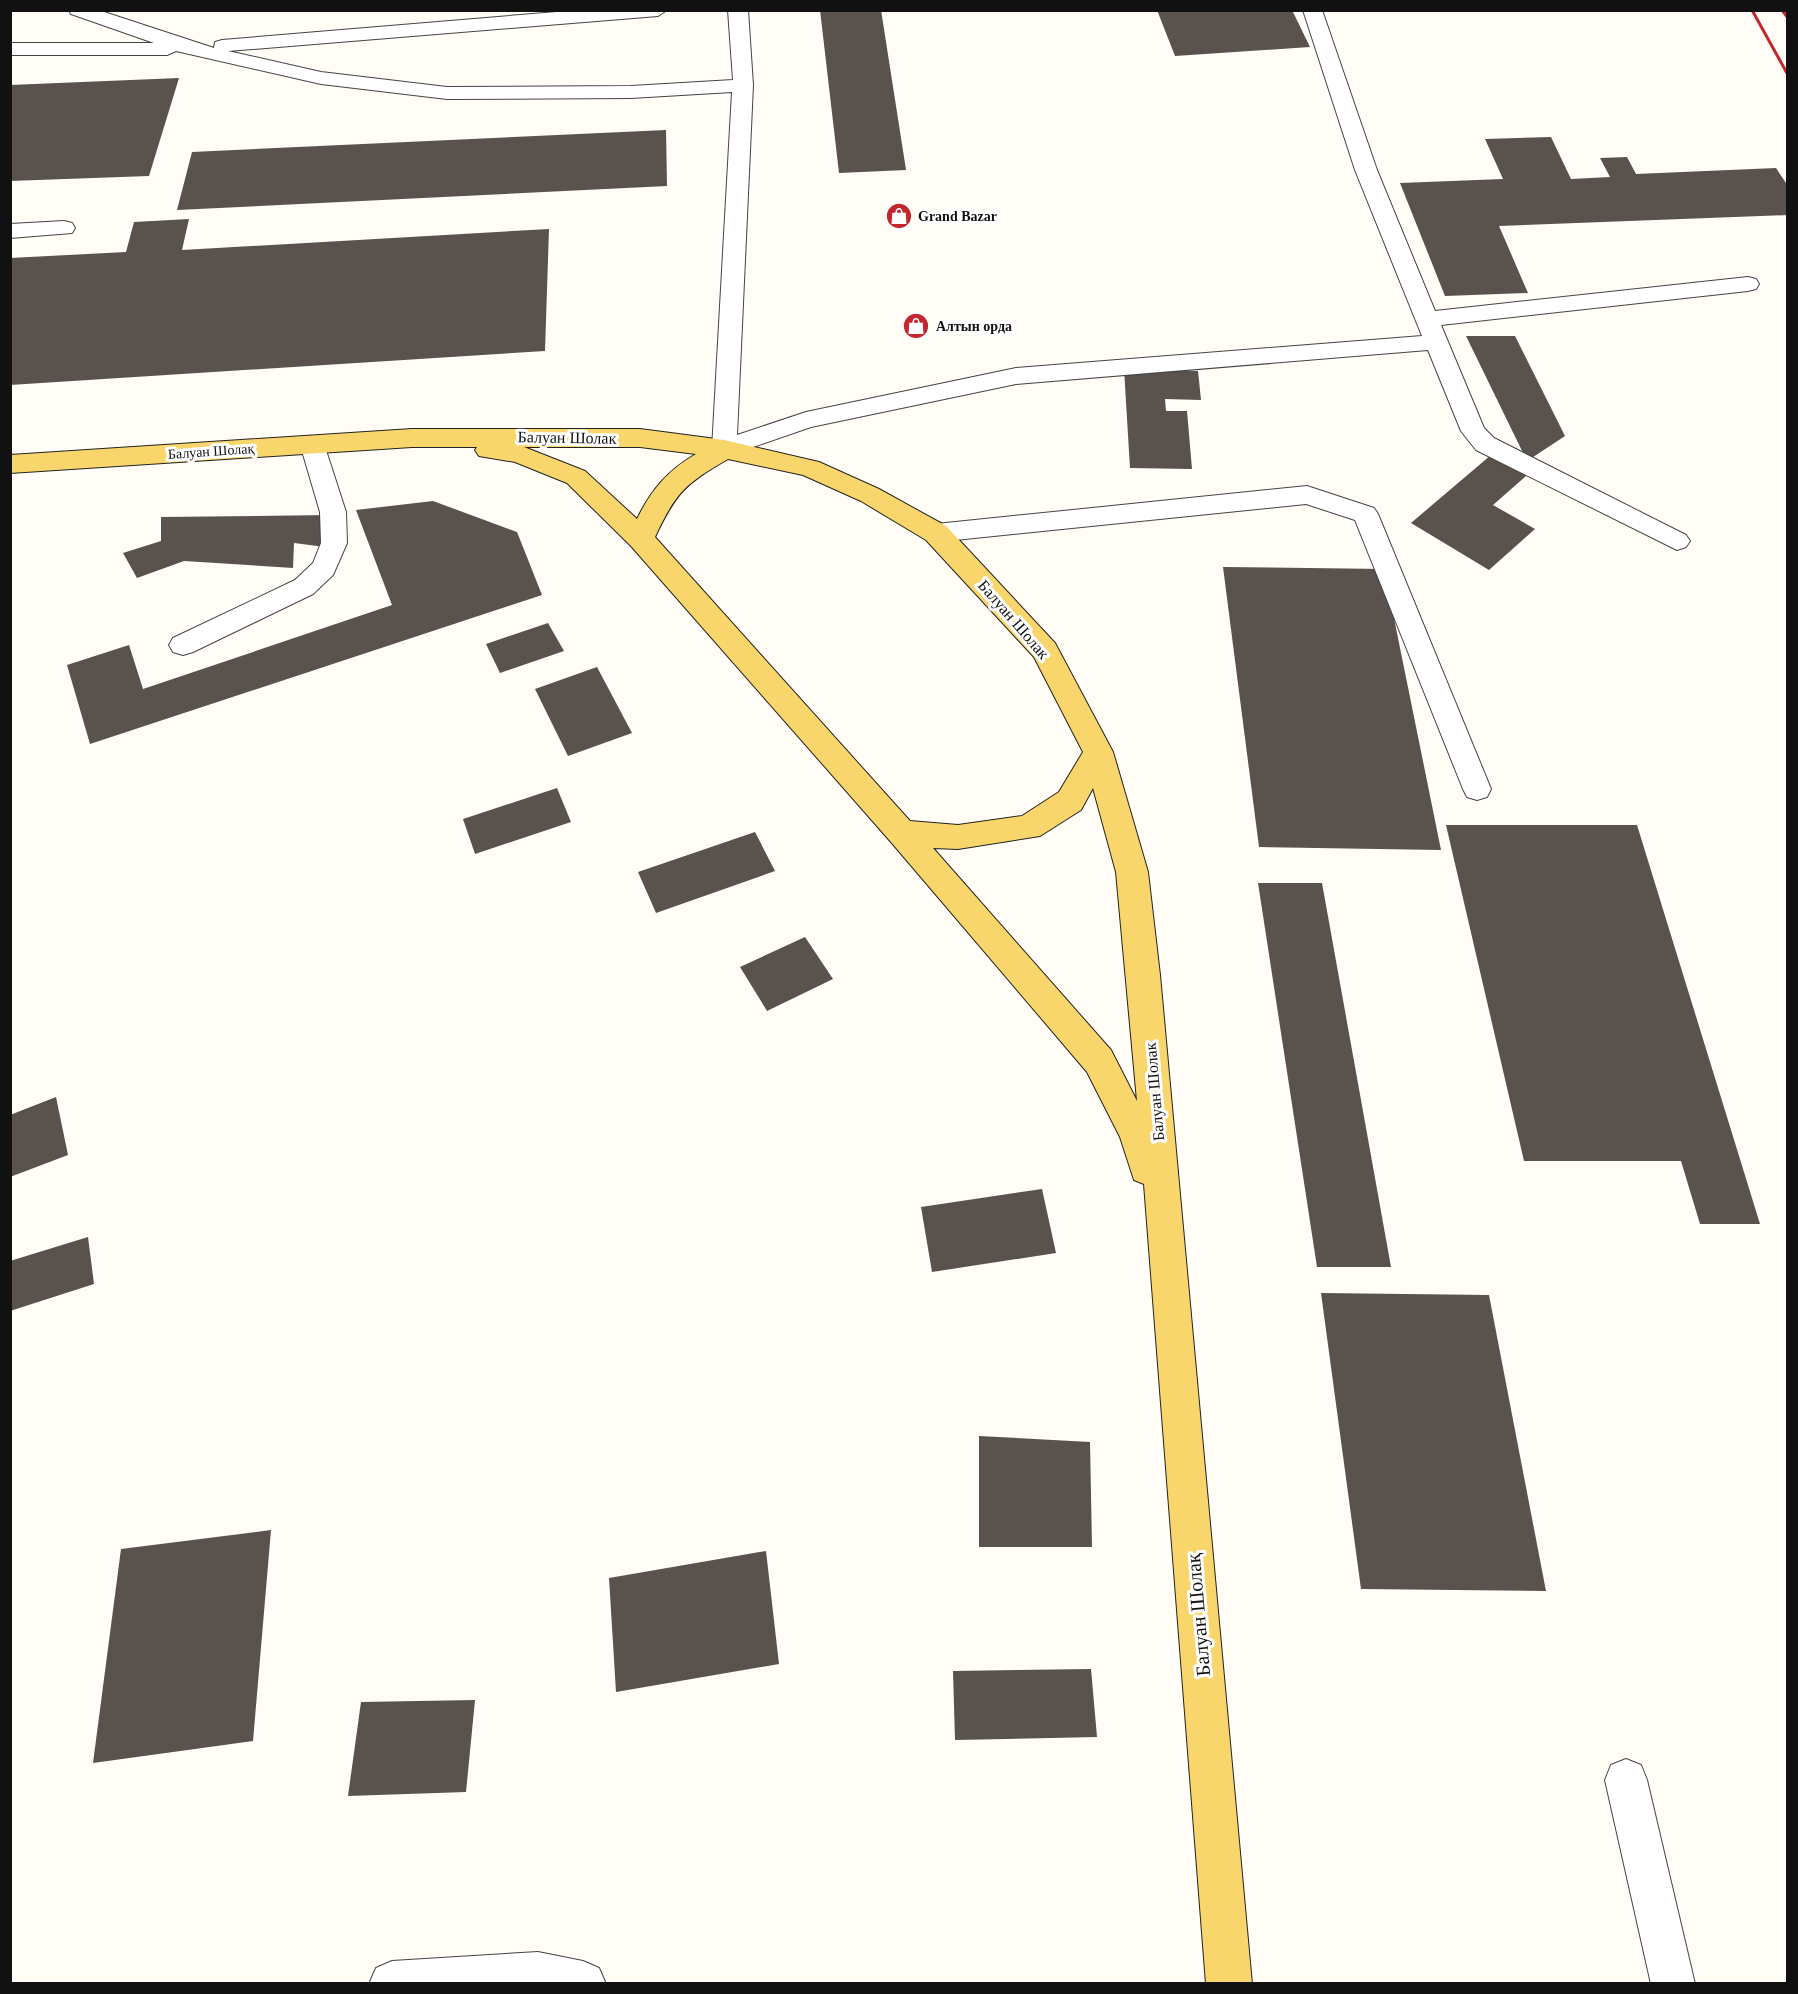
<svg xmlns="http://www.w3.org/2000/svg" width="1798" height="1994" font-family="'Times New Roman',serif">
<style>
.building{fill:#5a524d}
.lines{fill:none;stroke-linecap:round;stroke-linejoin:round}
.lane-casing{stroke:#444;stroke-width:2}
.street-casing{stroke:#444;stroke-width:2}
.primary-casing{stroke:#222;stroke-width:2}
.lane{fill:#fff;fill-rule:evenodd}
.street{fill:#fff;fill-rule:evenodd}
.primary{fill:#f9d66b;fill-rule:evenodd}
.rail{stroke:#c4262e;stroke-width:3}
.labels{text-anchor:middle;stroke-width:6;stroke-linejoin:round;paint-order:stroke}
.far-poi-label{font-size:14px;font-weight:bold;fill:#111;stroke:#fff;text-anchor:start}
.far-street-label{font-size:14px;fill:#111;stroke:#fff}
.street-label{font-size:16px;fill:#111;stroke:#fff}
.near-street-label{font-size:20px;fill:#111;stroke:#fff}
</style>
<rect width="100%" height="100%" fill="#fffdf5"/>
<g class="building">
<polygon points="820,10 881,10 906,170 839,173"/>
<polygon points="1157,10 1292,10 1310,47 1175,56"/>
<polygon points="179,78 149,176 10,181 10,85"/>
<polygon points="666,130 667,186 177,210 192,152"/>
<polygon points="1551,137 1571,179 1610,177 1600,158 1627,157 1636,174 1776,168 1788,186 1788,215 1499,226 1528,293 1445,296 1400,183 1503,179 1485,139"/>
<polygon points="189,219 182,250 549,229 545,351 10,385 10,258 126,252 134,222"/>
<polygon points="1466,336 1515,336 1565,436 1527,461"/>
<polygon points="1124,369 1198,371 1201,400 1165,399 1166,411 1187,411 1192,469 1130,468"/>
<polygon points="1491,455 1527,475 1493,505 1535,529 1489,570 1411,523"/>
<polygon points="433,501 517,532 542,595 90,744 67,665 129,645 143,689 392,605 356,510"/>
<polygon points="332,515 325,547 294,543 293,568 184,561 137,578 123,553 161,541 161,517"/>
<polygon points="1223,567 1384,569 1441,850 1259,847"/>
<polygon points="548,623 564,651 500,673 486,644"/>
<polygon points="597,667 632,733 568,756 535,689"/>
<polygon points="557,788 571,822 475,854 463,819"/>
<polygon points="1446,825 1637,825 1760,1224 1700,1224 1681,1161 1524,1161"/>
<polygon points="755,832 775,871 656,913 638,872"/>
<polygon points="1258,883 1322,883 1391,1267 1317,1267"/>
<polygon points="805,937 833,979 767,1011 740,967"/>
<polygon points="56,1097 68,1155 10,1177 10,1115"/>
<polygon points="1042,1189 1056,1253 932,1272 921,1207"/>
<polygon points="88,1237 94,1284 10,1311 10,1261"/>
<polygon points="1321,1293 1489,1295 1546,1591 1361,1589"/>
<polygon points="979,1436 1090,1442 1092,1547 979,1547"/>
<polygon points="271,1530 253,1741 93,1763 121,1549"/>
<polygon points="766,1551 779,1664 616,1692 609,1578"/>
<polygon points="1091,1669 1097,1737 955,1740 953,1671"/>
<polygon points="475,1700 466,1792 348,1796 361,1702"/>
</g>
<g class="lines">
<g class="lane-casing">
<g id="lane">
<polygon points="69,10 98,10 214,48 215,42 222,40 581,10 667,10 658,16 228,51 321,72 447,87 631,86 733,80 728,10 748,10 753,85 737,435 806,412 1016,368 1422,336 1355,170 1303,10 1322,10 1377,170 1435,311 1748,277 1756,279 1759,284 1756,289 1748,291 1441,325 1484,428 1494,438 1686,535 1690,541 1686,547 1677,550 1476,450 1461,431 1428,350 1016,384 811,427 724,457 715,455 712,449 732,92 631,98 447,99 321,84 176,51 167,55 10,55 10,43 154,43 71,14"/>
<polygon points="64,221 72,223 75,228 72,233 10,238 10,224"/>
<polygon points="312,436 321,438 324,444 346,512 347,543 333,575 313,594 193,652 183,655 173,652 169,645 173,638 295,580 313,563 321,543 320,512 300,444 303,438"/>
<polygon points="1307,486 1374,508 1378,514 1491,789 1487,797 1477,800 1467,797 1463,789 1355,520 1306,504 936,542 927,539 923,533 927,527 936,524"/>
<polygon points="1626,1759 1641,1765 1647,1780 1695,1984 1651,1984 1605,1780 1611,1765"/>
</g>
</g>
<g class="street-casing">
<polygon id="street" points="538,1952 583,1961 599,1968 606,1984 369,1984 376,1968 392,1961"/>
</g>
<g class="primary-casing">
<path id="primary" d="M 412,429 L 640,429 L 724,440 L 819,462 L 879,489 L 946,526 L 1055,643 L 1113,752 L 1148,872 L 1160,975 L 1252,1984 L 1206,1984 L 1144,1184 L 1134,1180 L 1120,1137 L 1087,1072 L 891,842 L 631,546 L 567,483 L 515,462 L 479,456 L 475,450 L 477,447 L 412,447 L 10,473 L 10,455 ZM 524,447 L 640,447 L 696,454 C 668,470 651,490 637,519 L 585,471 ZM 728,459 L 803,475 L 861,501 L 926,540 L 1034,657 L 1083,752 L 1059,792 L 1022,816 L 958,825 L 910,821 L 655,537 C 676,492 685,484 728,459 ZM 1093,788 L 1116,872 L 1137,1101 L 1111,1050 L 933,848 L 958,849 L 1040,836 L 1081,810 Z"/>
</g>
<use href="#lane" class="lane"/>
<use href="#street" class="street"/>
<use href="#primary" class="primary"/>
<g class="rail">
<polyline points="1752,10 1788,75"/>
<polyline points="1782,10 1788,18"/>
</g>
</g>
<defs>
<g id="shop-disc" transform="scale(1.35)"><circle r="9.5" fill="#c4262e" stroke="#fff"/><path d="M-5-2.5h2.3a2.7 3.5 0 0 1 5.4 0H5L5.5 6h-11ZM-1.5-2.5h3a1.5 2.3 0 0 0-3 0Z" fill="#fff"/></g>
</defs>
<g fill-rule="evenodd">
<use href="#shop-disc" x="899" y="216"/>
<use href="#shop-disc" x="916" y="326"/>
</g>
<g class="labels">
<g class="far-poi-label">
<text x="918" y="221">Grand Bazar</text>
<text x="936" y="331">Алтын орда</text>
</g>
<g class="far-street-label">
<text transform="translate(211 451) rotate(-4)" y="5">Балуан Шолақ</text>
</g>
<g class="street-label">
<text transform="translate(567 437) rotate(1)" y="6">Балуан Шолак</text>
<text transform="translate(1014 619) rotate(49)" y="6">Балуан Шолак</text>
<text transform="translate(1154 1092) rotate(-95)" y="6">Балуан Шолак</text>
</g>
<g class="near-street-label">
<text transform="translate(1198 1615) rotate(-95)" y="7">Балуан Шолақ</text>
</g>
</g>
<rect width="1798" height="1994" fill="none" stroke="#111111" stroke-width="24"/>
</svg>
